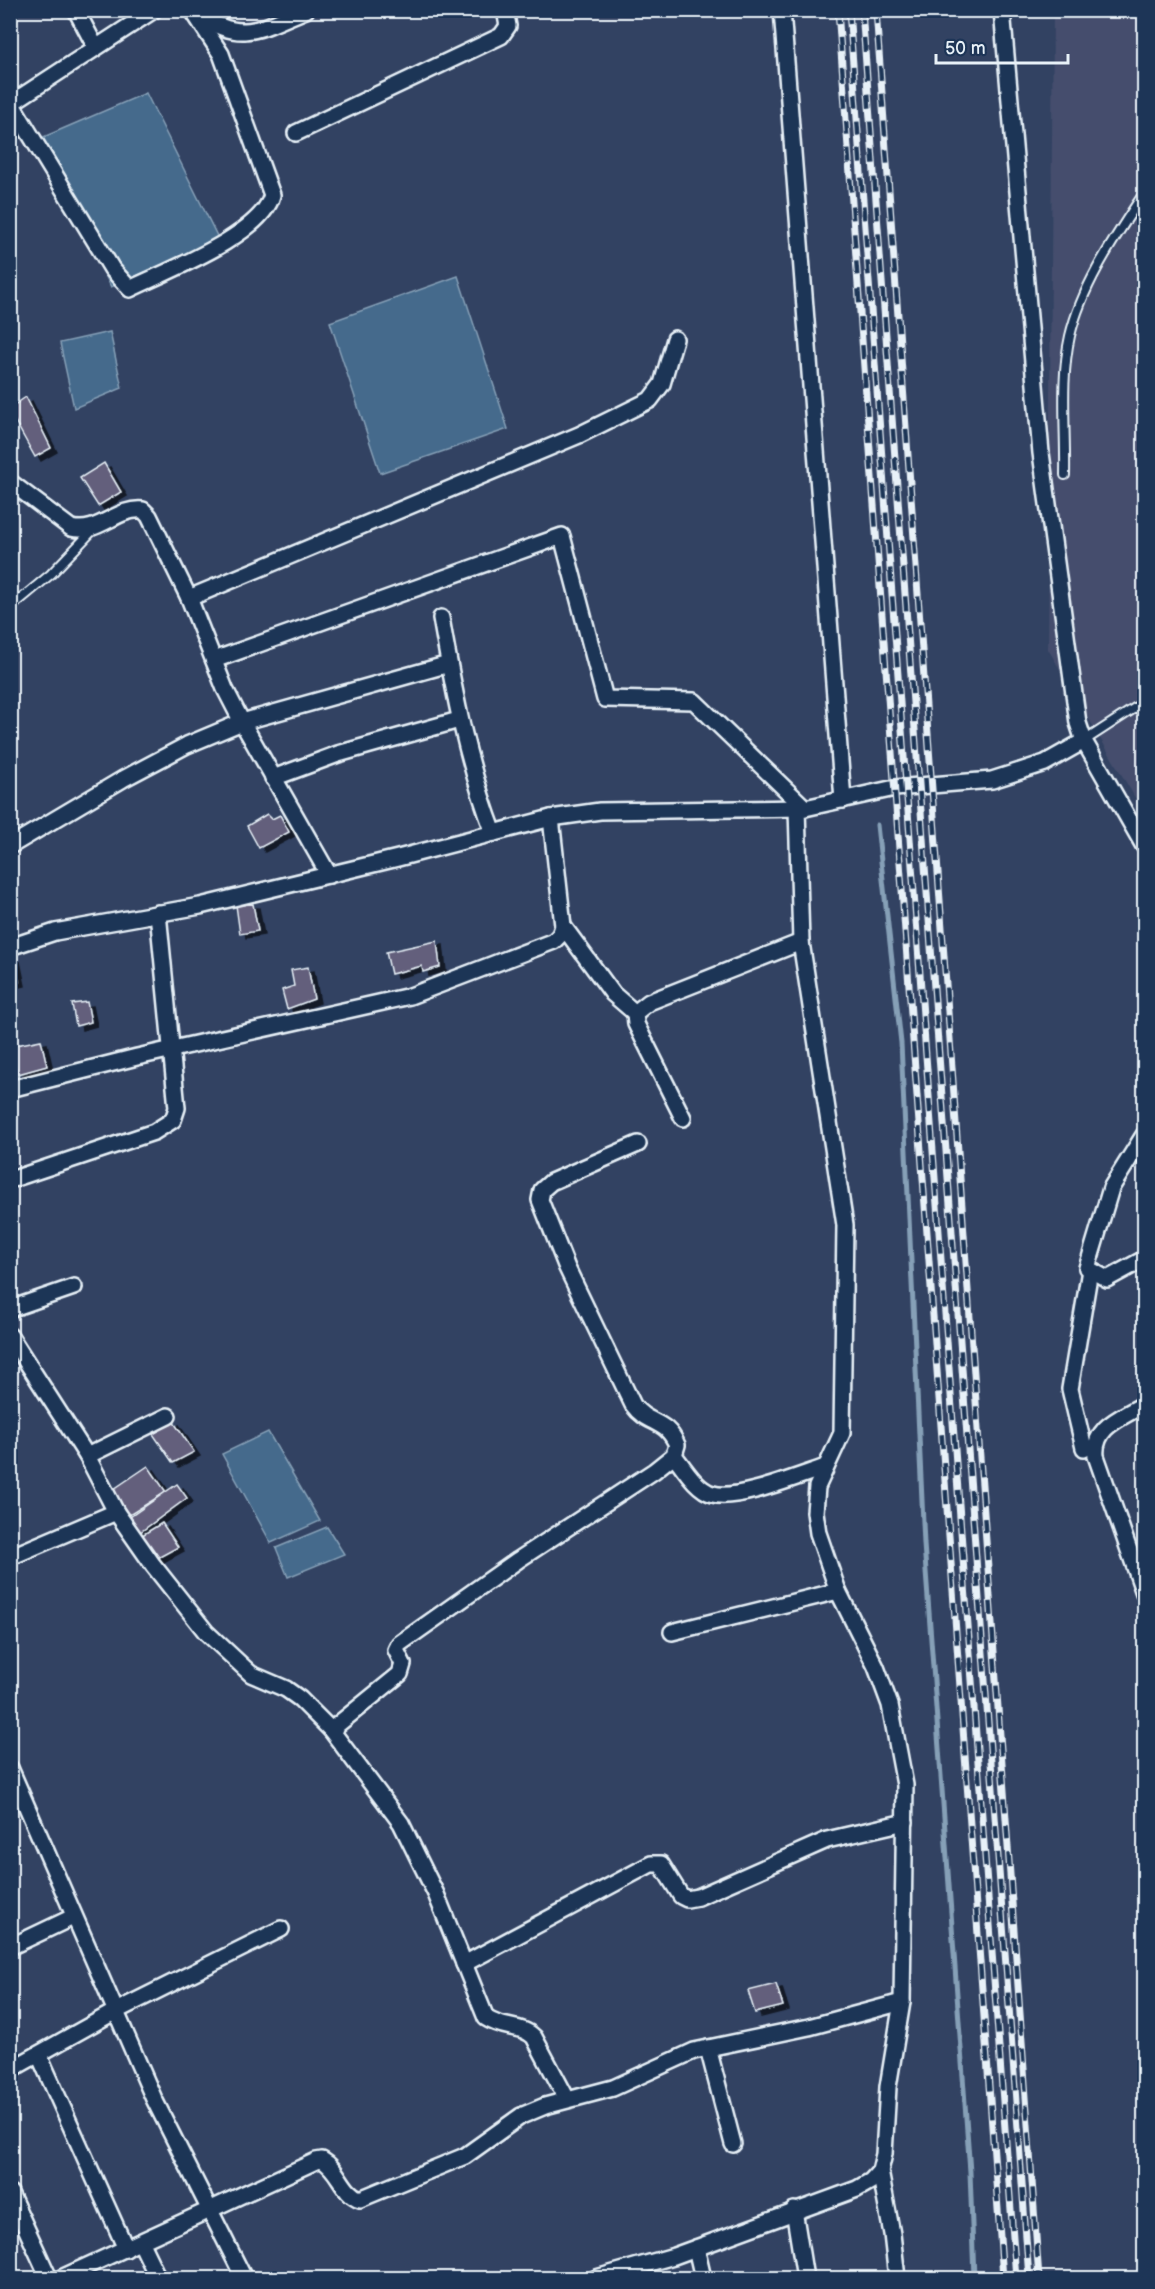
<svg xmlns="http://www.w3.org/2000/svg" width="1155" height="2289" font-family="'Balsamiq Sans',sans-serif">
<style>
.built{fill:#444e6d}
.water{fill:#456a8c;stroke:#86a0b7;stroke-width:1.5}
.lines{fill:none;stroke-linecap:round;stroke-linejoin:round}
.stream{stroke:#86a0b7;stroke-width:5}
.building{fill:#635f7b;stroke:#e8f1f8;stroke-width:1.5;filter:url(#shadow)}
.lane-casing{stroke:#e8f1f8;stroke-width:12}
.street-casing{stroke:#e8f1f8;stroke-width:20}
.lane{stroke:#1d3557;stroke-width:8}
.street{stroke:#1d3557;stroke-width:15}
.rail-casing{stroke:#e8f1f8;stroke-width:7}
.rail{stroke:#1d3557;stroke-width:4.5;stroke-dasharray:14;stroke-linecap:butt}
</style>
<defs>
<filter id="shadow"><feDropShadow dx="6" dy="4" stdDeviation="0" flood-color="#0009"/></filter>
</defs>
<rect width="100%" height="100%" fill="#324262"/>
<filter id="ink" filterUnits="userSpaceOnUse"><feTurbulence type="fractalNoise" baseFrequency=".0167" numOctaves="2"/><feDisplacementMap in="SourceGraphic" scale="12" xChannelSelector="R" yChannelSelector="G"/><feConvolveMatrix kernelMatrix="1 2 1 2 8 2 1 2 1" color-interpolation-filters="sRGB"/></filter>
<g filter="url(#ink)">
<polygon class="built" points="1053,11 1144,11 1144,813 1048,649"/>
<g class="water">
<polygon points="146,93 219,240 111,287 39,139"/>
<polygon points="458,276 508,429 380,473 330,322"/>
<polygon points="110,332 122,388 74,408 60,343"/>
<polygon points="268,1432 320,1521 271,1543 222,1454"/>
<polygon points="327,1527 344,1554 288,1577 276,1548"/>
</g>
<g class="lines">
<polyline class="stream" points="877,825 901,1043 924,1544 970,2172 974,2278"/>
</g>
<g class="building">
<polygon points="26,397 51,448 35,457 10,412 10,408"/>
<polygon points="104,463 121,492 98,506 80,478"/>
<polygon points="267,814 272,819 280,815 289,832 259,848 247,826"/>
<polygon points="253,904 258,931 240,934 236,905"/>
<polygon points="437,941 440,967 423,972 422,966 391,974 386,952"/>
<polygon points="14,958 19,982 10,984 10,959"/>
<polygon points="308,967 314,999 287,1009 282,990 294,986 291,970"/>
<polygon points="87,1002 91,1022 76,1026 72,1004"/>
<polygon points="41,1040 47,1066 18,1074 11,1046"/>
<polygon points="173,1421 194,1452 173,1463 153,1434"/>
<polygon points="148,1466 166,1492 126,1517 111,1491"/>
<polygon points="177,1484 187,1498 139,1533 130,1517"/>
<polygon points="162,1523 178,1547 154,1560 139,1537"/>
<polygon points="776,1984 783,2006 755,2013 748,1991"/>
</g>
<g class="lines">
<g class="lane-casing">
<g id="lane">
<path d="M 1065,475 C 1066,430 1060,380 1070,336 C 1082,285 1116,236 1144,193"/>
<polyline points="10,608 51,574 94,529"/>
<polyline points="1084,741 1144,702"/>
</g>
</g>
<g class="street-casing">
<g id="street">
<polyline points="76,10 95,46"/>
<polyline points="782,10 843,800"/>
<polyline points="1002,10 1041,453 1078,723 1084,741 1144,846"/>
<path d="M 200,15 C 243,45 262,27 306,10"/>
<path d="M 11,103 L 112,269 L 130,289 C 167,271 262,235 272,195 L 221,54 L 193,11"/>
<polyline points="10,104 154,10"/>
<polyline points="296,133 501,36 508,26 505,10"/>
<path d="M 10,482 L 71,528 C 99,535 116,507 143,510 L 149,516 L 189,598 L 225,689 L 242,722 L 329,875"/>
<polyline points="189,598 579,435 650,400 662,384 675,339"/>
<path d="M 441,618 C 454,692 467,763 494,833"/>
<polyline points="214,660 562,536 605,699 694,701 805,808"/>
<polyline points="273,778 338,754 459,720"/>
<polyline points="10,846 123,779 187,745 242,722 449,664"/>
<polyline points="563,926 613,994 635,1013"/>
<polyline points="10,947 55,932 200,906 398,858 551,818 600,811 805,808 895,788 992,780 1045,763 1084,741"/>
<polyline points="10,1089 137,1057 410,996 554,941 560,935 563,926 551,818"/>
<polyline points="683,1118 636,1024 635,1013 649,1002 801,942"/>
<polyline points="1144,1135 1111,1188 1087,1268 1107,1279 1144,1259"/>
<polyline points="10,1180 154,1132 173,1120 177,1108 158,913"/>
<polyline points="10,1309 74,1287"/>
<path d="M 10,1336 L 87,1456 L 116,1512 L 153,1565 L 206,1632 L 251,1674 L 286,1689 L 300,1699 L 331,1730 L 401,1823 L 436,1894 L 486,2018 C 504,2030 521,2024 534,2037 L 567,2099"/>
<path d="M 1144,1404 C 1122,1418 1093,1426 1096,1456 L 1144,1593"/>
<polyline points="1084,1448 1070,1389 1090,1270"/>
<path d="M 674,1455 C 684,1468 697,1490 713,1494 C 738,1501 800,1475 826,1467"/>
<polyline points="87,1456 168,1416"/>
<polyline points="10,1557 116,1512"/>
<polyline points="672,1632 838,1591"/>
<path d="M 331,1730 L 400,1674 L 403,1664 L 396,1650 L 399,1644 L 518,1560 L 654,1471 L 674,1455 L 677,1445 C 666,1418 648,1426 633,1405 L 567,1268 L 540,1200 L 542,1190 L 551,1182 L 638,1144"/>
<polyline points="10,1768 154,2099 244,2278"/>
<polyline points="10,1947 73,1917"/>
<polyline points="464,1964 651,1864 661,1864 681,1896 687,1899 698,1897 827,1840 905,1822"/>
<polyline points="708,2048 733,2144"/>
<polyline points="39,2055 126,2249"/>
<polyline points="10,2070 114,2012 281,1929"/>
<polyline points="880,2171 892,2234 897,2278"/>
<polyline points="10,2193 49,2278"/>
<polyline points="794,2210 805,2278"/>
<polyline points="141,2243 158,2278"/>
<polyline points="696,2248 703,2278"/>
<path d="M 61,2278 L 316,2161 L 322,2160 C 339,2169 342,2193 360,2199 L 465,2156 L 521,2116 L 545,2106 L 613,2088 L 694,2051 L 809,2027 L 902,2002"/>
<polyline points="596,2278 674,2256 857,2189 871,2181 880,2171 884,2154 888,2087 902,2002 905,1785 890,1705 876,1667 838,1591 818,1533 815,1512 817,1487 842,1433 845,1225 801,942 797,808"/>
</g>
</g>
<use href="#lane" class="lane"/>
<use href="#street" class="street"/>
<g class="rail-casing">
<g id="rail">
<polyline points="838,10 1003,2278"/>
<polyline points="849,10 1016,2278"/>
<polyline points="862,10 1029,2278"/>
<polyline points="876,10 1039,2278"/>
</g>
</g>
<use href="#rail" class="rail"/>
</g>
</g>
<rect width="1155" height="2289" fill="none" stroke="#1d3557" stroke-width="36"/>
<rect x="18" y="18" width="1119" height="2253" fill="none" stroke="#e8f1f8" stroke-width="2" filter="url(#ink)"/>
<path d="M936 54v9h132v-9" fill="none" stroke="#e8f1f8" stroke-width="3"/>
<text x="945" y="54" font-size="18" fill="#e8f1f8" stroke="#1d3557" stroke-width="4.5" paint-order="stroke">50 m</text>
</svg>
